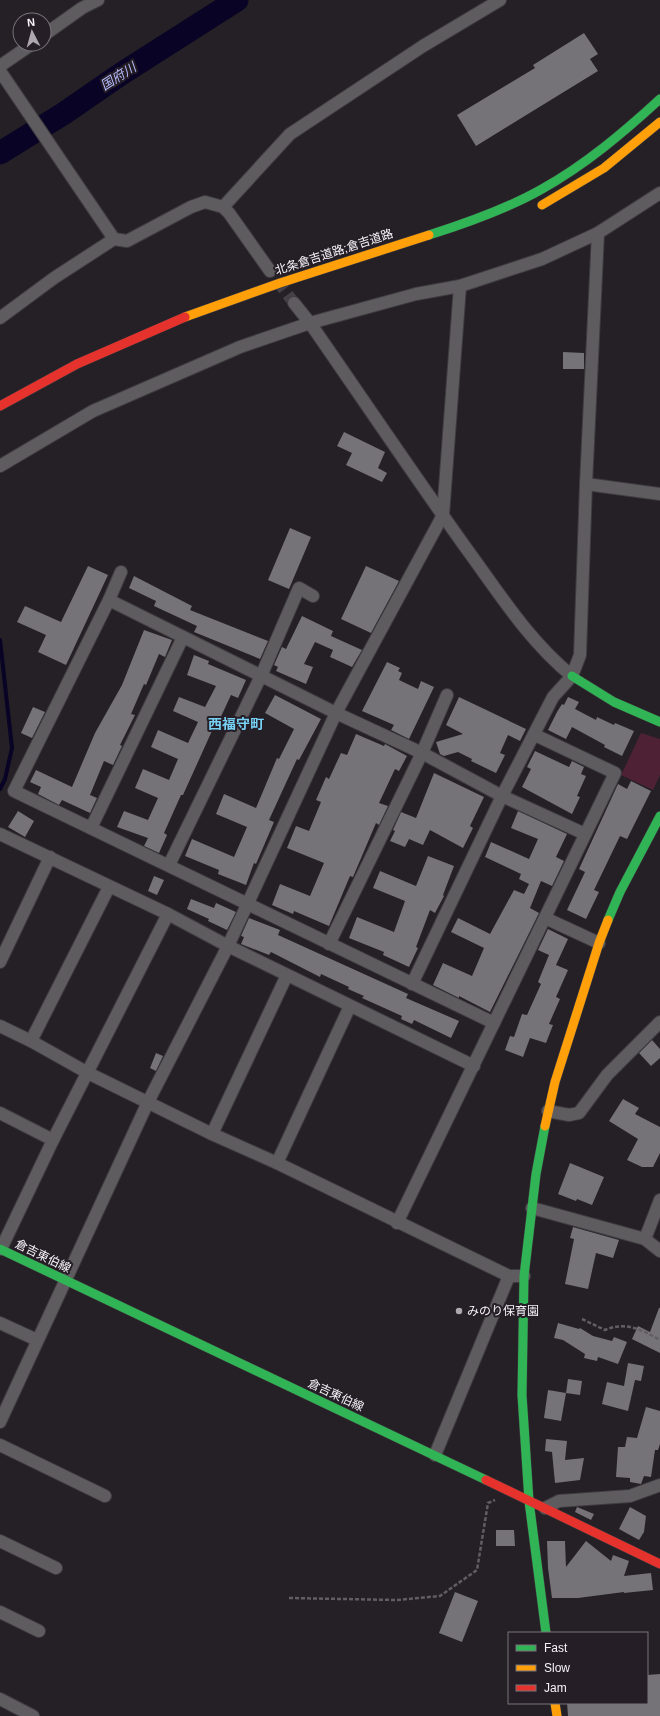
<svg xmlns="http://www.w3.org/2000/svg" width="660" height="1716" font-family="Arial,'Noto Sans JP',sans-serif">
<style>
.green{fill:#4f2135}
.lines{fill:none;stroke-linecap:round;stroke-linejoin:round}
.stream{stroke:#090325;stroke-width:4}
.river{stroke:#090325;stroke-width:23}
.building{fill:#757378}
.street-tunnel{stroke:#444045;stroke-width:12;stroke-dasharray:12 6;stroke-linecap:butt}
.street-casing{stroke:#3f3c40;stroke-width:14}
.fast-casing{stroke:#3f3c40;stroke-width:10}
.slow-casing{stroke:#3f3c40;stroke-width:10}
.jam-casing{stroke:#3f3c40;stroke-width:10}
.path{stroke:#615e62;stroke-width:2.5;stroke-dasharray:4 2;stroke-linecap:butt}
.street{stroke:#5f5c60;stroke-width:12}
.fast{stroke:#30b455;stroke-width:9}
.slow{stroke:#ff9f0a;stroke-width:9}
.jam{stroke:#e5322d;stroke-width:9}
.poi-dot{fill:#ada8ae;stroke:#251e27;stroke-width:1.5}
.labels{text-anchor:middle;stroke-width:4;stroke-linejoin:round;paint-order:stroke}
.street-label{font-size:12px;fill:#f7f2f8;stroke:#251e27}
.poi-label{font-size:12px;fill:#f7f2f8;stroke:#251e27;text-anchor:start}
.water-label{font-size:13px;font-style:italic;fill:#b6bbfe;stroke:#251e27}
.quarter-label{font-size:14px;font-weight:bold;fill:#76d1f4;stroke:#251e27}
</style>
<rect width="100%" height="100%" fill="#242025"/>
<polygon class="green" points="641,733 660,739 660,775 653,790 621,775"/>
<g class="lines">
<polyline class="stream" points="0,640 12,748 5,779 0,789"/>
<polyline class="river" points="0,153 63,114 121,74 237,0"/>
</g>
<g class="building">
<polygon points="584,33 598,54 590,59 598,71 476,146 457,115 535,68 533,65"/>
<polygon points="563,352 584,353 584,369 563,369"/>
<polygon points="344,432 385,452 378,468 387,473 382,482 346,465 352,453 337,446"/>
<polygon points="290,528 311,537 289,589 268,580"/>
<polygon points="88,566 108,575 66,665 38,652 46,635 17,622 25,606 61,622"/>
<polygon points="366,566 399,581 371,633 341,619"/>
<polygon points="134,576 192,606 190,610 268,641 260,659 194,632 197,626 154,606 156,601 129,588"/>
<polygon points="302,616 333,631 331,636 362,650 352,667 330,657 333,650 315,642 304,664 313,667 306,684 276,671 278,667 274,665 282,647 286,649"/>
<polygon points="144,630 172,640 165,657 159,654 146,685 144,684 131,714 135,715 120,745 122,746 113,765 104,761 90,795 97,798 90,813 62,800 59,805 38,794 41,787 30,782 36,770 72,787 95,733 122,685"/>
<polygon points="194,655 209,661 208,664 246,680 238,698 231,695 218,723 216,722 183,795 181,795 164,833 167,835 159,853 144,846 148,838 117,827 124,811 148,820 158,798 135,788 143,769 169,780 178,759 151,747 158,730 188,743 198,722 173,711 179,697 205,707 216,686 187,675"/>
<polygon points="387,662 400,668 398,671 402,673 399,680 418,689 421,681 434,687 409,739 391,730 394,725 362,711"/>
<polygon points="275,695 321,719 299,760 297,759 280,796 269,820 274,822 256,864 254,863 246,885 218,874 219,870 185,856 192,839 234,857 247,827 216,814 224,794 256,808 277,758 279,759 294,729 265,713"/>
<polygon points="459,697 526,729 520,741 508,735 500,753 505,755 496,773 471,761 472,759 458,752 444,756 440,754 436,742 463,734 446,725"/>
<polygon points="568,697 579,702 575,709 596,720 597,717 614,725 615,723 634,731 622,756 604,747 605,745 572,727 566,739 548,730 557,712 562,704 564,705"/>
<polygon points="33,707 45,712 32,738 21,733"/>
<polygon points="356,734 384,746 385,744 407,756 399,771 395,769 379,803 388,806 379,825 376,823 353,877 350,876 329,926 294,911 293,914 272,905 280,884 310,896 324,863 287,848 296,826 309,831 321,802 316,800 326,777 329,779 341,753 347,755"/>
<polygon points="535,751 569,767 572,761 584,767 581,774 586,776 577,796 580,797 572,814 522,787 531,769 527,767"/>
<polygon points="434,773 484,797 470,826 473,828 463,848 430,830 423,845 409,839 405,847 390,841 395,831 393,830 401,812 416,818"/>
<polygon points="631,781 651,791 627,839 620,836 594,890 599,892 586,919 567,910 585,872 579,869 618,784 627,789"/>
<polygon points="18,811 34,821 25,837 8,827"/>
<polygon points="518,811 567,834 556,857 564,861 552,886 541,881 530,908 539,913 490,1012 459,996 459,998 433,985 443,963 472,976 484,948 451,932 458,918 490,934 514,890 524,894 529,884 519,879 521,874 485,857 491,842 529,859 538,839 511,828"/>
<polygon points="428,856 454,866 443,895 444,896 435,913 430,910 416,947 418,948 409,967 383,955 384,952 349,938 357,917 394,932 405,901 373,888 380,871 416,886"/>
<polygon points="154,876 164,880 157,895 148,891"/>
<polygon points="191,899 214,908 216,903 236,912 227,930 208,921 209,919 187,909"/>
<polygon points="249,918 280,930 278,935 408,994 406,998 459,1021 451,1038 414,1020 412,1024 401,1019 402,1016 362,998 364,996 348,989 349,987 321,974 320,977 271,952 269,955 241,944 244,937 241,936"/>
<polygon points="548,929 568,939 556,965 568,970 556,997 560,999 549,1024 553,1025 546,1043 530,1038 523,1057 505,1050 510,1036 514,1037 522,1014 527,1015 541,984 538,982 549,955 538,950"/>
<polygon points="652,1040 660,1049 660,1058 651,1066 639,1053"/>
<polygon points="156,1053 163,1056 156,1071 150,1068"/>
<polygon points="623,1099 639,1108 635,1114 660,1127 660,1153 653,1167 642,1167 627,1160 638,1139 609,1121"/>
<polygon points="570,1163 604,1177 592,1205 577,1199 576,1201 558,1194"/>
<polygon points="573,1227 619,1240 613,1258 596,1253 588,1289 565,1284 574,1239 570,1238"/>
<polygon points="659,1308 660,1308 660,1353 632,1339 638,1326 650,1332"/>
<polygon points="558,1323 579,1329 580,1328 593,1336 612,1341 614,1337 627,1342 618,1364 598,1357 597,1361 584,1358 585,1354 563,1340 554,1338"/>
<polygon points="628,1363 644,1366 641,1381 635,1380 628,1411 602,1404 607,1382 624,1386"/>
<polygon points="568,1379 582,1381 580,1395 566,1393"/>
<polygon points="548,1390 566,1393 561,1421 544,1418"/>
<polygon points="646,1407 660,1411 660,1444 658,1450 655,1450 651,1477 644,1476 641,1484 630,1482 630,1478 616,1477 618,1447 625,1447 627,1437 637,1438"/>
<polygon points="546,1439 567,1441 565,1460 584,1458 580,1480 555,1483 552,1452 545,1451"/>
<polygon points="577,1507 594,1514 591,1520 575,1512"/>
<polygon points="630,1507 646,1516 644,1532 639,1540 619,1529"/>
<polygon points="496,1530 514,1530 515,1546 496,1546"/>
<polygon points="547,1541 565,1541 566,1567 586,1541 611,1561 613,1555 629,1561 624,1576 651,1573 653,1590 624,1593 624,1592 578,1598 552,1598 548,1568"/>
<polygon points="455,1592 478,1601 462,1642 439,1633"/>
<polygon points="660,1674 660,1716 568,1716 567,1703 647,1703 647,1675"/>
</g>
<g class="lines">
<polyline class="street-tunnel" points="277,280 294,303"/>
<g class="street-casing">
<g id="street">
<polyline points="44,35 82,8 98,0"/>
<polyline points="0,66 32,44"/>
<polyline points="0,71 114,239"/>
<polyline points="223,207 290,134 423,46 500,0"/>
<path d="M 294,303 L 310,323 C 362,398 413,474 466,548 C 499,593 528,640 572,676"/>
<polyline points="0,318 54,278 114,239 127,241 191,207 205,202 223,207 229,213 270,271"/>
<polyline points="0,466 93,411 240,347 310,323 416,294 460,286 542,259 598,233 660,193"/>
<polyline points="586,484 660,494"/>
<polyline points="121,572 109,600 14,791 494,1023"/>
<polyline points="109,600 336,713 422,753 502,796 585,834"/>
<polyline points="91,828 183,637"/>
<polyline points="0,834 168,914 228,946 474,1066"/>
<polyline points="169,865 261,676 299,588 313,596"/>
<polyline points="545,918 599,943"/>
<polyline points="329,944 422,753 447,695"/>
<polyline points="0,962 50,857"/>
<polyline points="412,984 502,796 553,697 572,676 580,655 586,484 598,233"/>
<polyline points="0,1026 31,1041 88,1073 212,1134 277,1163 509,1276 524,1276"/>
<polyline points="31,1041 109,887"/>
<polyline points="548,1111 569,1115 579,1113 607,1075 660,1022"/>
<polyline points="0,1113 53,1140"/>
<polyline points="212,1134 287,975"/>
<polyline points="277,1163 350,1006"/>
<polyline points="660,1200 645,1239 660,1251"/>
<polyline points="532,1208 645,1239"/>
<polyline points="397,1223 615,773 535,735"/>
<polyline points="1,1249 53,1140 168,914"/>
<polyline points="0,1323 37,1340"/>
<polyline points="0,1422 148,1102 228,946 336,713 443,515 460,286"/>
<polyline points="0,1445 105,1496"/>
<polyline points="435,1455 509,1276"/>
<polyline points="545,1508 559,1501 630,1496 660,1485"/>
<polyline points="0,1541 56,1568"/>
<polyline points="0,1612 39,1631"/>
<polyline points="0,1699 33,1716"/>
</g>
</g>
<g class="fast-casing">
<g id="fast">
<path d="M 429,235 C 467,223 507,209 542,189 C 585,165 623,133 660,99"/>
<polyline points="572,676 614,702 660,722"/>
<polyline points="608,920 620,892 660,816"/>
<polyline points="545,1126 536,1174 524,1276 522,1395 529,1501 546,1633"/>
<polyline points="0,1249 486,1480"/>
</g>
</g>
<g class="slow-casing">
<g id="slow">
<polyline points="542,205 604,168 660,122"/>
<polyline points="185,317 280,283 429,235"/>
<polyline points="545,1126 555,1082 599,943 608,920"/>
<polyline points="555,1703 557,1716"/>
</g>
</g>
<g class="jam-casing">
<g id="jam">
<polyline points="0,406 77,364 185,317"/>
<polyline points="486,1480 660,1564"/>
</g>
</g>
<g class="path">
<path d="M 582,1319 L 605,1330 C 626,1321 642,1330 660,1340"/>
<polyline points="289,1598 397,1600 440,1596 477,1570 488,1503 495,1500"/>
</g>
<use href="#street" class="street"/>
<use href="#fast" class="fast"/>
<use href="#slow" class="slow"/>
<use href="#jam" class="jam"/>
</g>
<circle class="poi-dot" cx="459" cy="1311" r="4"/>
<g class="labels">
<g class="street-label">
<text transform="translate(334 252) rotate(-18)" y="4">北条倉吉道路;倉吉道路</text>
<text transform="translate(43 1256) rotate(26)" y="4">倉吉東伯線</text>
<text transform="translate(336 1395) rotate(25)" y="4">倉吉東伯線</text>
</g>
<g class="poi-label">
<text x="467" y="1315">みのり保育園</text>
</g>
<g class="water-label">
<text transform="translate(118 76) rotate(-33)" y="5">国府川</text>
</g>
<g class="quarter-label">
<text x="236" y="729">西福守町</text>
</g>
</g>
<rect x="508" y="1632" width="140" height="72" fill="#251e27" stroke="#79737b"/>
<rect x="516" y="1645" width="20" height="6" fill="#30b455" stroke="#79737b"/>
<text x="544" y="1652" font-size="12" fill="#f7f2f8">Fast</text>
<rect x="516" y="1665" width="20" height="6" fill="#ff9f0a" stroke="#79737b"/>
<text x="544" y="1672" font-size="12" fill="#f7f2f8">Slow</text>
<rect x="516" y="1685" width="20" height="6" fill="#e5322d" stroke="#79737b"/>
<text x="544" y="1692" font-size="12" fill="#f7f2f8">Jam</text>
<g transform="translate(32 32) rotate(354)"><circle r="19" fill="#251e27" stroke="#79737b"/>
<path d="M0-3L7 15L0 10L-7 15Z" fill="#ada8ae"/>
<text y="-6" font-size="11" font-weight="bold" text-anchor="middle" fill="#f7f2f8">N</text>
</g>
</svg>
